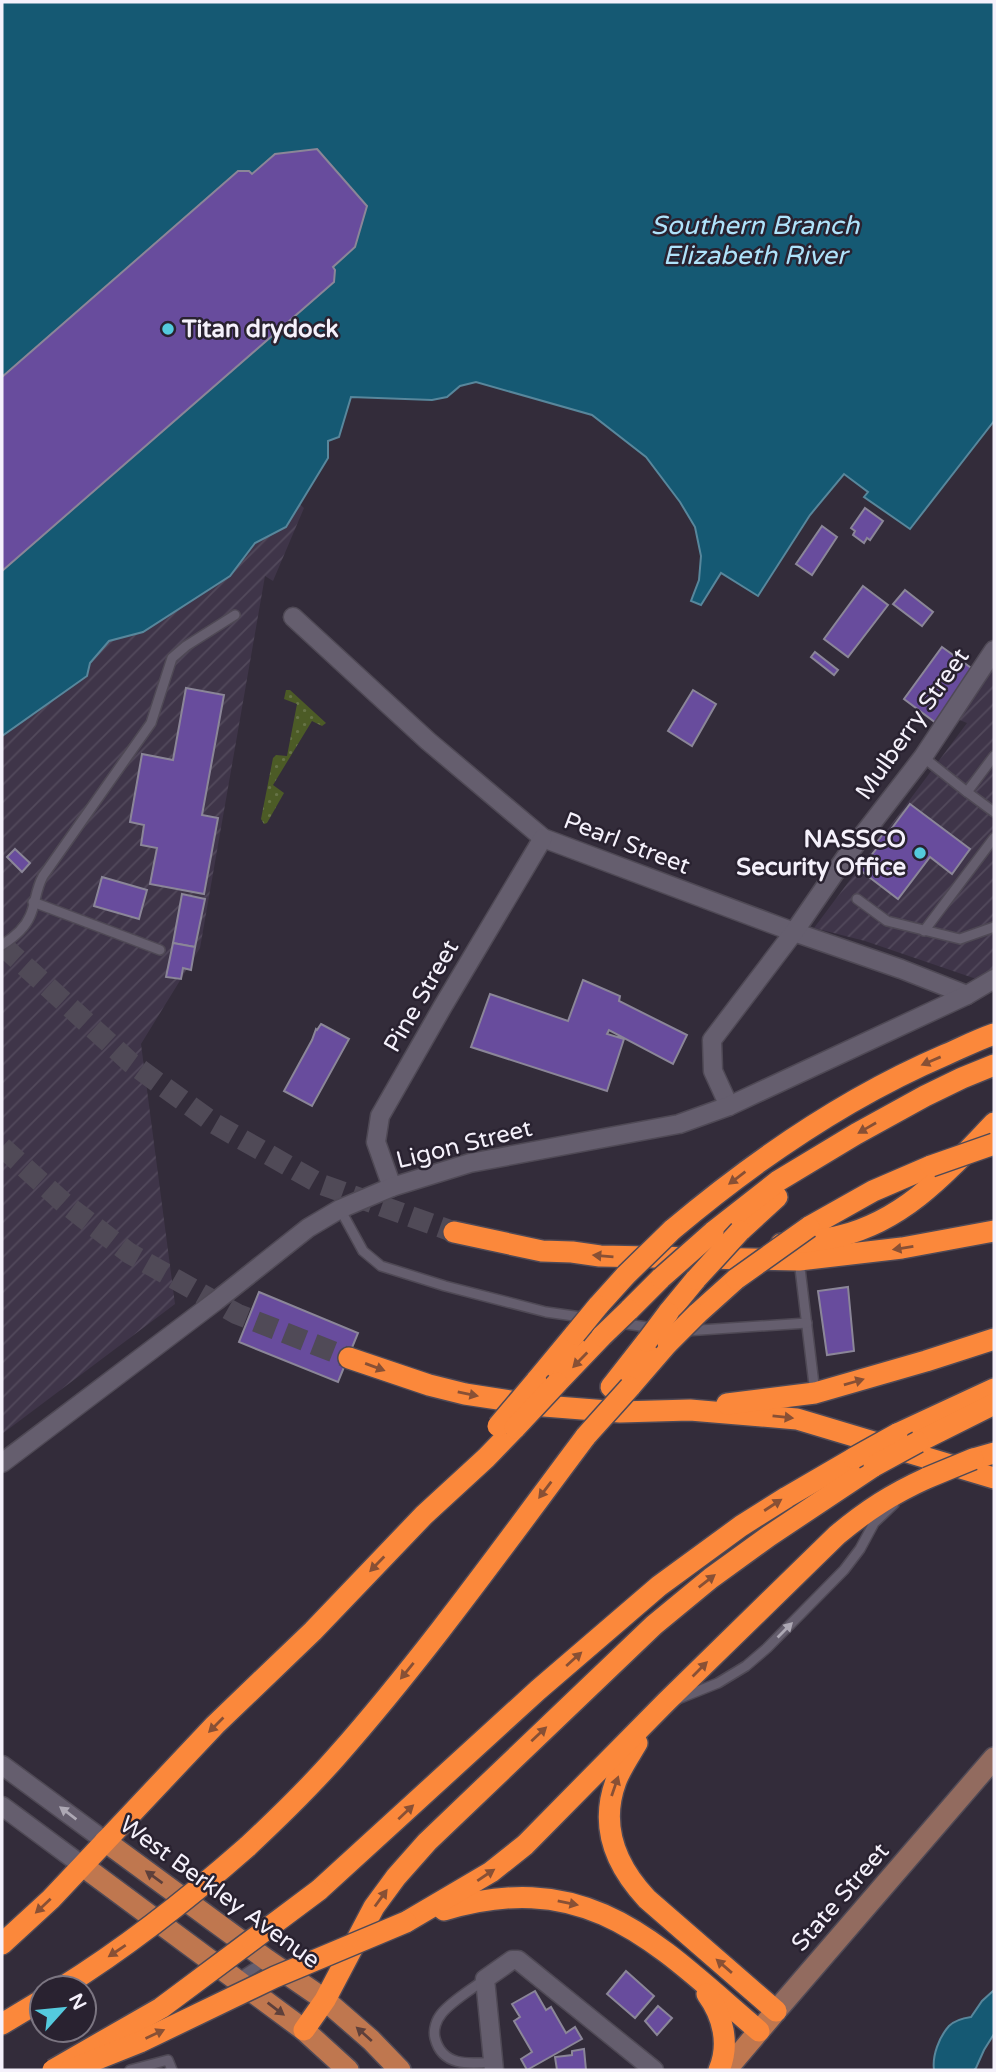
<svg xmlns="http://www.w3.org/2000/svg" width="996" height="2072" font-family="'Varela Round',sans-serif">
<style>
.industrial{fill:url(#industrial-furrows)}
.grass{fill:url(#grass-dots)}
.water{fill:#155973;stroke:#58879c;stroke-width:2}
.building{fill:#684c9d;stroke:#8b8698;stroke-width:2}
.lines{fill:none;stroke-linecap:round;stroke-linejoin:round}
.highway-tunnel{stroke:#504a57;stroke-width:21;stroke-dasharray:21 10;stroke-linecap:butt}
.lane-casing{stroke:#4f4955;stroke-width:12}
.street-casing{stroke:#4f4955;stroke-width:21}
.secondary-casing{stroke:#4f4955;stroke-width:24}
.primary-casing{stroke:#4f4955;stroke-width:24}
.highway-casing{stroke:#4f4955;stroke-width:24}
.lane{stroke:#655e6e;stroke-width:9}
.street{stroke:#655e6e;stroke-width:18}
.secondary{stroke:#926b5f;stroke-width:21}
.primary{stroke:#bf774f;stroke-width:21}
.highway{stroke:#fb883b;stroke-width:21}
.highway-bridge-casing{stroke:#4f4955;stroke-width:24;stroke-linecap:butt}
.highway-bridge{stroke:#fb883b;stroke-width:21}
.oneway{fill:#885035}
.oneway2{fill:#ada8b4}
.oneway3{fill:#5e403b}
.poi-dot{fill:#54cadd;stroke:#292230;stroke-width:2.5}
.labels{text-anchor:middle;stroke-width:5;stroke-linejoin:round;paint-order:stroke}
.poi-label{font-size:24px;font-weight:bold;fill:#f5f1fb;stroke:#292230;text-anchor:start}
.street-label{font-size:24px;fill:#f5f1fb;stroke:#292230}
.water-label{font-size:26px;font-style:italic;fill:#afe3fb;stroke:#292230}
</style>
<defs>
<pattern id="industrial-furrows" width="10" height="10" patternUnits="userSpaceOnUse" patternTransform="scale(1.75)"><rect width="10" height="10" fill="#3f3549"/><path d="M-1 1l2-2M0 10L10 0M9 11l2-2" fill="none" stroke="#52495b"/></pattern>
<pattern id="grass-dots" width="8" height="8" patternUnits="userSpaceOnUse" patternTransform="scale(1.75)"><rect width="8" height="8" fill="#4c5b26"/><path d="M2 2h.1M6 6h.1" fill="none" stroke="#667346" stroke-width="1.8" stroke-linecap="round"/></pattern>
</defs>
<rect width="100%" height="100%" fill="#332c3a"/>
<g class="industrial">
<polygon points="2,192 288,494 304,508 273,581 265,576 200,948 141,1044 175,1304 2,1434"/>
<polygon points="994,650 994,985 865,941 814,928 967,723 947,715"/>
</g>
<polygon class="grass" points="286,690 290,690 326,723 322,726 312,721 273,785 284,793 267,823 264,824 261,819 273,758 276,755 287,756 297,704 284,699"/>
<g class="water">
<polygon points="2,2 994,2 994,421 910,529 864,497 868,492 844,474 810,515 758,596 721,573 701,605 691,601 699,580 701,556 695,527 680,502 646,457 592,415 476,382 460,386 447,397 432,400 351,397 339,437 328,441 328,458 286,527 255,543 230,576 143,632 109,641 90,663 87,676 2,736"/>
<path d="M 994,1990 L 994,2034 L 984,2050 L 976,2068 L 974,2070 L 934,2070 C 932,2056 939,2037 949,2026 C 955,2020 964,2018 971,2017 L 982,2001 Z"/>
</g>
<g class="building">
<polygon points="317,149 367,206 355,247 333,267 335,270 334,282 2,571 2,377 238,171 249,171 252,174 275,154"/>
<polygon points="865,508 883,521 870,540 867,538 864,543 853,535 855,531 851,528"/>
<polygon points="822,526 837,537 812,575 796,564"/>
<polygon points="863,586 888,605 848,657 824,639"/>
<polygon points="905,590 933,612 922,626 893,604"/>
<polygon points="942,647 974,670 936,723 904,699"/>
<polygon points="815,652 838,670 834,675 811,657"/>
<polygon points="186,688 224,695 202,815 218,818 204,894 150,884 157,848 141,845 144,825 130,822 142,754 173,760"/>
<polygon points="693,690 716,704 692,746 668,731"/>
<polygon points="910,804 970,849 952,874 930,857 898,899 860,870 880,844 877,842 886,830 889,832"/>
<polygon points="15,849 30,863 22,872 7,857"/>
<polygon points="102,877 147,890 139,919 94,906"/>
<polygon points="182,894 205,899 195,947 173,943"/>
<polygon points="173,943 195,947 191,970 183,968 181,979 166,977"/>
<polygon points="583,980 620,996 619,1001 687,1035 673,1064 609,1030 607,1034 624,1039 607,1091 471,1047 490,994 568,1021"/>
<polygon points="321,1024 349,1039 312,1106 284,1091 312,1040 316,1029 317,1030"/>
<polygon points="848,1287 854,1351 827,1355 818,1291"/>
<polygon points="259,1292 358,1333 338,1382 239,1342"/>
<polygon points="626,1971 654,1996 635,2018 607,1994"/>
<polygon points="535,1991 546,2010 551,2007 566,2033 575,2027 582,2039 527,2070 521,2059 532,2052 514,2021 520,2017 512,2004"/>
<polygon points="658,2006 672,2018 657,2035 645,2021"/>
<polygon points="584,2049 586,2070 557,2070 555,2057 572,2055 572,2051"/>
</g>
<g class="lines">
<g class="highway-tunnel">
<polyline points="2,945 131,1063 215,1124 320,1184 454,1232"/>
<polyline points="2,1147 64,1203 129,1253 237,1314 349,1358"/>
</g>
<g class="lane-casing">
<g id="lane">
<polyline points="994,756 967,792 994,812"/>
<polyline points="923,757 967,792"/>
<polyline points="857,899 887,921 960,939 994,927"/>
<polyline points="33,902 160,950"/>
<polyline points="924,931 994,838"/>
<path d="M 2,945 C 13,938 25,928 30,916 C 36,903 35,891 43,876 L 151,723 L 172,658 L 186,646 L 235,615"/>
<polyline points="340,1209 363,1251 381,1266 445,1286 546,1312 588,1318"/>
<polyline points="799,1260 815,1393"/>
<polyline points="619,1323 654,1328"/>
<polyline points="685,1331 807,1323"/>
<polyline points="678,1699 718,1683 746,1666 767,1648 844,1570 860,1549 874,1523 894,1504"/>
<polyline points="237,1979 265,1961"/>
<path d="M 485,1979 C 471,1990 453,2000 442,2013 C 436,2020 433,2030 435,2038 C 442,2067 470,2064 493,2062"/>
<polyline points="130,2070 168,2060 172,2070"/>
</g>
</g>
<g class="street-casing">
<g id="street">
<polyline points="293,617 428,741 543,838 794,932 901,969 967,995"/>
<polyline points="729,1106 713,1071 712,1040 794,932 845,858 923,757 994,650"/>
<polyline points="392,1187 376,1142 380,1116 443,1006 543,838"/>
<polyline points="2,1463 216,1301 308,1228 340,1209 392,1187 470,1163 679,1124 729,1106 967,995 994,979"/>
<polyline points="2,1765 105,1841"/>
<polyline points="2,1806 83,1866"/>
<polyline points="494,2070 485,1979 512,1960 518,1960 654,2070"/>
</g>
</g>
<g class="secondary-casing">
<polyline id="secondary" points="776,2011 994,1758"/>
</g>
<g class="primary-casing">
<g id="primary">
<polyline points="105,1841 267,1960 325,2000 371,2040 400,2070"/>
<polyline points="83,1866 304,2030 348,2070"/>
<polyline points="726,2070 776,2011"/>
</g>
</g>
<g class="highway-casing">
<g id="highway">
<polyline points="809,1227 873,1191 931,1166"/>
<path d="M 672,1230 C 755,1160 845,1098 945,1055 C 961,1048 977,1040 994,1034"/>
<polyline points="740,1231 777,1197"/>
<polyline points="454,1232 542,1251 572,1252 600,1256 799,1260 902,1248 994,1231"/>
<polyline points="713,1232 778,1181 856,1134 925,1096 962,1078 994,1065"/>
<path d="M 781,1244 C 801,1242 821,1241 840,1236 C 906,1220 949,1170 994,1123"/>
<polyline points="598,1306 626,1275"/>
<polyline points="629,1310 661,1278"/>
<polyline points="668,1313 696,1279"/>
<polyline points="697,1314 736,1279"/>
<polyline points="349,1358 429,1385 465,1394 544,1406 620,1412 690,1410 797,1419 994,1478"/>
<polyline points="536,1381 575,1334"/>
<polyline points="557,1383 602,1336"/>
<polyline points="611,1387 647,1341"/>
<polyline points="630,1387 668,1343"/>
<polyline points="727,1404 815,1393 926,1361 994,1339"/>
<polyline points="897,1434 994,1389"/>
<polyline points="918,1442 994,1404"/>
<polyline points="973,1459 994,1453"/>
<path d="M 637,1743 C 630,1755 621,1768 616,1781 C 599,1827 616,1866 647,1899 L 776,2011"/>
<path d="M 247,1847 C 278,1818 309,1788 337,1756 C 426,1655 505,1544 586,1436"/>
<polyline points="319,1890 538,1690 659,1586 741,1526 787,1497 854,1458"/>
<path d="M 444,1910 C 590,1866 658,1945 759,2031"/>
<path d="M 406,1922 L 491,1872 L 525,1845 L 666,1702 L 837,1535 C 867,1510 892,1494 927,1478"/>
<polyline points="2,1944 51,1899 215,1725 313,1631 424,1515 486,1458 515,1428"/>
<path d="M 707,1994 C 723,2016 730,2044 719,2070"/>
<polyline points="2,2024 42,2000"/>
<polyline points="304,2030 325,2000 374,1907 396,1877 427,1842 654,1625 711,1578 769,1536 874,1466"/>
</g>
</g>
<use href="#lane" class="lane"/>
<use href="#street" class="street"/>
<use href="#secondary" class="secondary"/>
<use href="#primary" class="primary"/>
<use href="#highway" class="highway"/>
<g class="highway-bridge-casing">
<g id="highway-bridge">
<polyline points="931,1166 994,1144"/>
<polyline points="626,1275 672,1230"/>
<polyline points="661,1278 713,1232"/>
<polyline points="696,1279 740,1231"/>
<polyline points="736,1279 809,1227"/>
<polyline points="575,1334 598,1306"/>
<polyline points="602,1336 629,1310"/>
<polyline points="647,1341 668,1313"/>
<polyline points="668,1343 697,1314"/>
<polyline points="498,1426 536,1381"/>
<polyline points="515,1428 557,1383"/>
<polyline points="586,1436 630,1387"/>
<polyline points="854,1458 897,1434"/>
<polyline points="874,1466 918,1442"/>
<polyline points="927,1478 973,1459"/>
<path d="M 61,1988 C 127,1947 188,1899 247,1847"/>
<polyline points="53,2070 161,2008 319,1890"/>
<polyline points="70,2070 140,2042 275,1977 406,1922"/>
</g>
</g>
<use href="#highway-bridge" class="highway-bridge"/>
</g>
<defs><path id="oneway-solid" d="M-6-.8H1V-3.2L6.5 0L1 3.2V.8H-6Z" transform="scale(1.75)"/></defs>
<g class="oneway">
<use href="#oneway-solid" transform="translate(931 1061) rotate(157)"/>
<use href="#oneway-solid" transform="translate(867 1128) rotate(150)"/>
<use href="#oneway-solid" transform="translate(737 1178) rotate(143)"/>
<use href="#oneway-solid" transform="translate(903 1248) rotate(171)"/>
<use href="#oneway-solid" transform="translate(603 1256) rotate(-175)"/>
<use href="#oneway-solid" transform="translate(580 1360) rotate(134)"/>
<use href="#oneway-solid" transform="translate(375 1367) rotate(20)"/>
<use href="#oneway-solid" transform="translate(854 1382) rotate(-16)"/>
<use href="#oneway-solid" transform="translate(468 1394) rotate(12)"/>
<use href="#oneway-solid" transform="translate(783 1417) rotate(6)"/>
<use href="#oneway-solid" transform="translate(545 1490) rotate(127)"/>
<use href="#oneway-solid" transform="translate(773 1505) rotate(-33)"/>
<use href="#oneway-solid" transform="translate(377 1564) rotate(134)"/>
<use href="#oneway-solid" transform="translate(707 1581) rotate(-38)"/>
<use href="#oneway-solid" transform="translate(574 1659) rotate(-42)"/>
<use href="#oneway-solid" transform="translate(700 1669) rotate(-45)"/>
<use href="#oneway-solid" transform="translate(407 1671) rotate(129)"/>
<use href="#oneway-solid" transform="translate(216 1725) rotate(135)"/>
<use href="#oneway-solid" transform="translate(539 1734) rotate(-43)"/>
<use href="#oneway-solid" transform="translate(615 1786) rotate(-71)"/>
<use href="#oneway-solid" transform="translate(406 1812) rotate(-43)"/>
<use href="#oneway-solid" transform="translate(486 1875) rotate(-34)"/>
<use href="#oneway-solid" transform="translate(381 1898) rotate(-54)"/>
<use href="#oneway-solid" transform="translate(568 1903) rotate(12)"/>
<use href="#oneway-solid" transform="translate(43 1906) rotate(137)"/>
<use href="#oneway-solid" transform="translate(117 1951) rotate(146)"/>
<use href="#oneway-solid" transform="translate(724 1966) rotate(-139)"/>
<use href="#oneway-solid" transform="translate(155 2034) rotate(-25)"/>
</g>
<g class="oneway2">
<use href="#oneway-solid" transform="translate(785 1630) rotate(-45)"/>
<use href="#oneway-solid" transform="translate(68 1813) rotate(-143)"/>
</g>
<g class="oneway3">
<use href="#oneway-solid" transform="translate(154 1877) rotate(-144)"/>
<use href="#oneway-solid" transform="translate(276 2009) rotate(37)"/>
<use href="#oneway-solid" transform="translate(364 2034) rotate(-138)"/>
</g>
<g class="poi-dot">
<circle cx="168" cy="329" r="7"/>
<circle cx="920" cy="853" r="7"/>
</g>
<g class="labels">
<g class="poi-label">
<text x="182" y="337">Titan drydock</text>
<text x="906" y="847" text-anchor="end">NASSCO<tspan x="906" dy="28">Security Office</tspan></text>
</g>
<g class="street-label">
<text transform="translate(912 724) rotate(-55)" y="8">Mulberry Street</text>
<text transform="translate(627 843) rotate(21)" y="8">Pearl Street</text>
<text transform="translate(421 996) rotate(-60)" y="8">Pine Street</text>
<text transform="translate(464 1144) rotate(-14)" y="8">Ligon Street</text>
<text transform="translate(220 1892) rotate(36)" y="8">West Berkley Avenue</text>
<text transform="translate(840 1897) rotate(-49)" y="8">State Street</text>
</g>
<g class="water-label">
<text x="755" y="234">Southern Branch<tspan x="755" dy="30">Elizabeth River</tspan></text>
</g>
</g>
<rect width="996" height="2072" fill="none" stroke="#f5f1fb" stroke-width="7"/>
<g transform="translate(63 2009) rotate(63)"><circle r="33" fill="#292230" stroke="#7b7581" stroke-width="2"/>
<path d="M0-5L12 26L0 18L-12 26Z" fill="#54cadd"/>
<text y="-10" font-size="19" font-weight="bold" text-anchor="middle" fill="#f5f1fb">N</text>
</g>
</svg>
